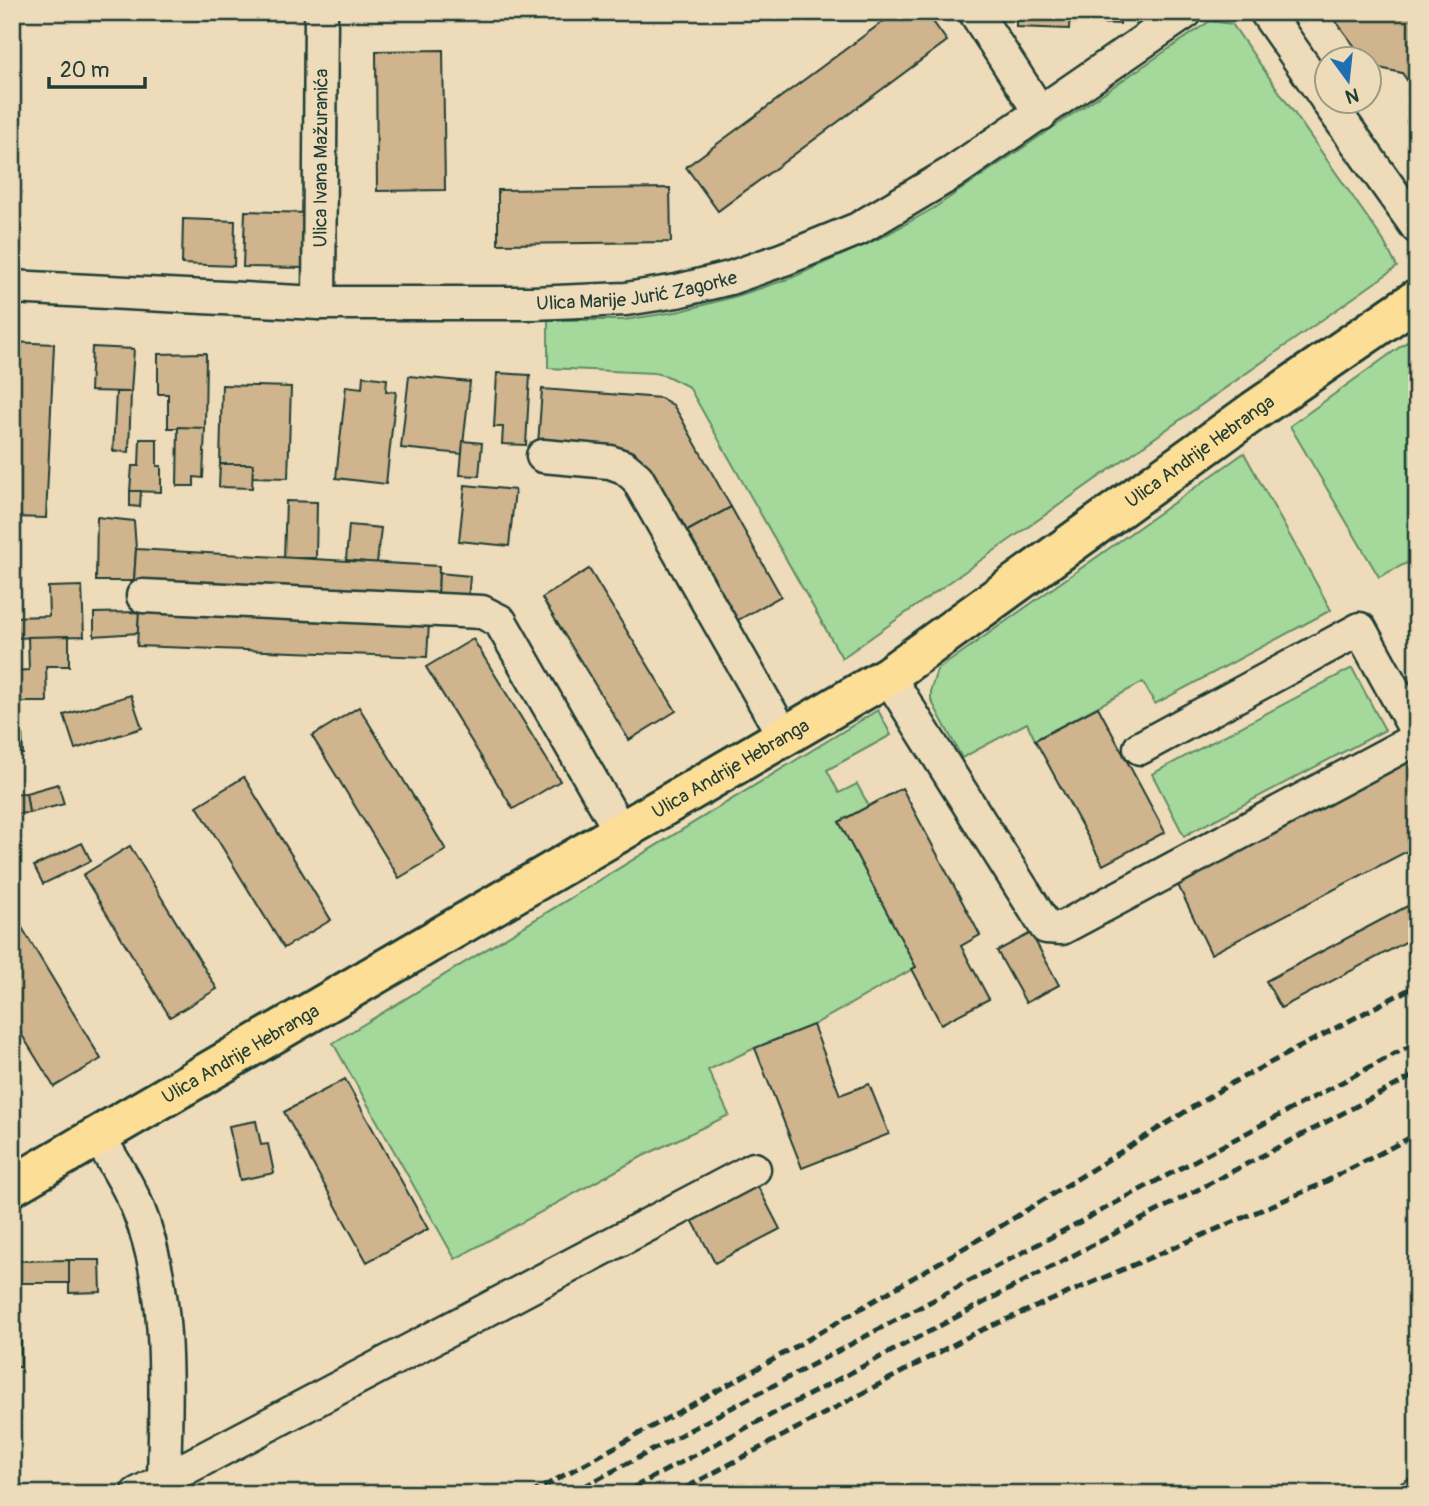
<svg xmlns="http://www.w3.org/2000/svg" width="1429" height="1506" font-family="Pangolin,sans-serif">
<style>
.green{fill:#a4d99b;stroke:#628b68;stroke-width:2}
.building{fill:#cfb48d;stroke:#1f3d34;stroke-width:2}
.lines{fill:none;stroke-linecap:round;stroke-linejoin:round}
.minor-casing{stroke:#1f3d34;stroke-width:37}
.major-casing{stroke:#1f3d34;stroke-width:44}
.minor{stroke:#eedbb9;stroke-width:32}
.major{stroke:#fdde96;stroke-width:38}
.rail{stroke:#1f3d34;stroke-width:5;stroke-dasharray:10 5;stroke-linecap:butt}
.labels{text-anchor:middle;stroke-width:6;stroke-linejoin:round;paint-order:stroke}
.street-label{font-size:19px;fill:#1f3d34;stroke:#eedbb9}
</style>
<rect width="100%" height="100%" fill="#eedbb9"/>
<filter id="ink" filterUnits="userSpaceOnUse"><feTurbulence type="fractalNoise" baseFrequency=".0143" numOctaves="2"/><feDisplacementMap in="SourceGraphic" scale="14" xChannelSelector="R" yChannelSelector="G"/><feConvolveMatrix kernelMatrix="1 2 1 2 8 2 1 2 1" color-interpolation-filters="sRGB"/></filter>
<g filter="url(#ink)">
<g class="green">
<polygon points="1210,21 1232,24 1383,240 1397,267 842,658 689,387 667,376 654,373 548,368 548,320 624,320 681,311 737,296 791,278 884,236 934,208"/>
<polygon points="1411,339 1417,348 1417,558 1379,577 1290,426"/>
<polygon points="1244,453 1331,610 1155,704 1143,682 1035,740 1027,723 962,758 931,700 931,689 937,670"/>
<polygon points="1352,668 1385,730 1184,836 1152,774"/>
<polygon points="878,710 891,735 827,770 839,793 857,784 869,806 839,822 916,967 813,1025 755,1048 708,1070 729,1115 643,1156 455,1259 333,1043"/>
</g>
<g class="building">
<polygon points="896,12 926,12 947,41 718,211 686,167"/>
<polygon points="1016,12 1070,12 1069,29 1016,27"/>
<polygon points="1070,12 1120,12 1120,24 1070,22"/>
<polygon points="1329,12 1417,12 1417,136 1407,122 1414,90 1402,73 1370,66 1370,60 1365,60"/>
<polygon points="443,50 445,190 377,191 376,51"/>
<polygon points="670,188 671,242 498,244 498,190"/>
<polygon points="245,211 306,213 304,268 243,267"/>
<polygon points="183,219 235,221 234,266 182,264"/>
<polygon points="12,342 54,344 46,518 12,517"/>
<polygon points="92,347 134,349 131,392 90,391"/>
<polygon points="206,353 205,428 168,428 168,394 158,394 158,354"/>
<polygon points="497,373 530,375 526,445 502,444 503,427 494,427"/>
<polygon points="363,376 387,379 386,391 396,392 386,484 336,478 346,386 362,388"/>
<polygon points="409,376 470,382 462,454 401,448"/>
<polygon points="222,385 291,387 288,478 252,477 253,464 220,464"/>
<polygon points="542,389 661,398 673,405 680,416 731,507 682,534 635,452 538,445"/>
<polygon points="116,392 131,392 129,452 113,451"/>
<polygon points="178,427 205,428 203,478 194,477 194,486 177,486"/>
<polygon points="140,439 157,439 157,466 161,466 161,492 130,491 132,466 139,466"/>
<polygon points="463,441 482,443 479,476 460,475"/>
<polygon points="220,464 253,464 252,488 219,487"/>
<polygon points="465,485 515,490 509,546 459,541"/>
<polygon points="130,491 141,491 140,507 130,506"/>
<polygon points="286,501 317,502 316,558 284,558"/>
<polygon points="731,507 781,596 731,624 682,534"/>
<polygon points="97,517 134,521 136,549 134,581 96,581"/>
<polygon points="349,525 381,528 377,563 346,560"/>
<polygon points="136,549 439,566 438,598 134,581"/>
<polygon points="589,569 676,711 629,740 542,598"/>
<polygon points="439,573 470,576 468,601 438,598"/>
<polygon points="82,586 84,636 12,638 12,617 49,616 48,587"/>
<polygon points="139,612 138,633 94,636 94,613"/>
<polygon points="139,612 429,623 427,657 137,646"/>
<polygon points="69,636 69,666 46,666 47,702 12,702 12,671 29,670 28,637"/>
<polygon points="473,639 560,781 513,809 426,667"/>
<polygon points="131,695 142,728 75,749 64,715"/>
<polygon points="359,707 446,850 399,878 312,736"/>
<polygon points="1098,707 1165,832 1103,865 1035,740"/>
<polygon points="12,708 21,708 23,754 12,755"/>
<polygon points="1417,758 1417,846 1211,954 1177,883"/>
<polygon points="244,777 331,920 284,948 197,806"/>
<polygon points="58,784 64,804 29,813 26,793"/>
<polygon points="902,788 980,935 961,946 989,999 941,1024 912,969 916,967 839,822"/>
<polygon points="26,793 29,813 12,814 12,794"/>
<polygon points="82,843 91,861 43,884 34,866"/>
<polygon points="130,846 217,989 170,1017 83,875"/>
<polygon points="1417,901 1417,936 1281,1008 1266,981"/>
<polygon points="15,916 101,1059 54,1087 12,1019 12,918"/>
<polygon points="1031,933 1059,985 1026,1003 997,951"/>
<polygon points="813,1025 840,1095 869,1084 889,1134 802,1168 755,1048"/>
<polygon points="345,1079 428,1229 367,1262 284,1112"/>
<polygon points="256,1121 261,1145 268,1144 274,1173 240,1180 229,1126"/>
<polygon points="754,1179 780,1229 715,1263 689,1214"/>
<polygon points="69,1260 69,1283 12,1283 12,1261"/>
<polygon points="69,1260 100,1260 101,1292 69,1293"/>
<rect x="12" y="1342" width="9" height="25"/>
<polygon points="1417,1474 1417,1494 1382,1494"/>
</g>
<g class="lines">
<g class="minor-casing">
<g id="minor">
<polyline points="975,12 1041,114"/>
<polyline points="1266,12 1328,101"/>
<polyline points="1328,102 1417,227"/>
<path id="s1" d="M 12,287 L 319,303 L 533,303 L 626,299 L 677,291 L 730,278 L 784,259 L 858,229 L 952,173 L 1186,12"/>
<path id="s2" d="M 319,303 L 321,12"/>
<polyline points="543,456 610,462 624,467 637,478 784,736"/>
<polyline points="143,596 482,612 500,621 621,832"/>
<polyline points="888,676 1046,927 1062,928 1414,740 1413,725 1360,629 1140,748"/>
<path d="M 98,1136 C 112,1159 126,1181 137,1206 C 172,1291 166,1389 164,1480"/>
<polyline points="137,1494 754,1169"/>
</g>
</g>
<g class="major-casing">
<g id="major">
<path id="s3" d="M 12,1186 L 888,676 L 1254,411 L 1417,299"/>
</g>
</g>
<use href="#minor" class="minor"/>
<use href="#major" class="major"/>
<g class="rail">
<polyline points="530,1494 769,1362 993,1231 1230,1084 1417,985"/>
<polyline points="570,1494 1417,1042"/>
<polyline points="621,1494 1417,1074"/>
<polyline points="674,1494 975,1333 1317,1186 1417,1134"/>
</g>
</g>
</g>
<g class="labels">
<g class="street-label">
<text dy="7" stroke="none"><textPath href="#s2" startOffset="145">Ulica Ivana Mažuranića</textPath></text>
<text dy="7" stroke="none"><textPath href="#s1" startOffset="626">Ulica Marije Jurić Zagorke</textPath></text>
<text dy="7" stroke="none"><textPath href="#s3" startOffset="1398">Ulica Andrije Hebranga</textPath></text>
<text dy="7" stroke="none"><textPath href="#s3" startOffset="831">Ulica Andrije Hebranga</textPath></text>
<text dy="7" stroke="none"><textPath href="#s3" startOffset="264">Ulica Andrije Hebranga</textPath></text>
</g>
</g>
<rect width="1429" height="1506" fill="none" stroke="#eedbb9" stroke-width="42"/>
<rect x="21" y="21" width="1387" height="1464" fill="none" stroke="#1f3d34" stroke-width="2.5" filter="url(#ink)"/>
<g transform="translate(1348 80) rotate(165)"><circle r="33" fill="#eedbb9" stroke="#9b9c84" stroke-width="2"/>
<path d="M0-5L12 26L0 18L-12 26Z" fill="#1f6fb2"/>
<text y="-10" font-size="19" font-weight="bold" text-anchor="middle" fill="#1f3d34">N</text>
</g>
<path d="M49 77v10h96v-10" fill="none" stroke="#1f3d34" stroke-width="3.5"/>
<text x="60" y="77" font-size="21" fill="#1f3d34" stroke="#eedbb9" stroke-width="5" paint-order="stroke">20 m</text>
</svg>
